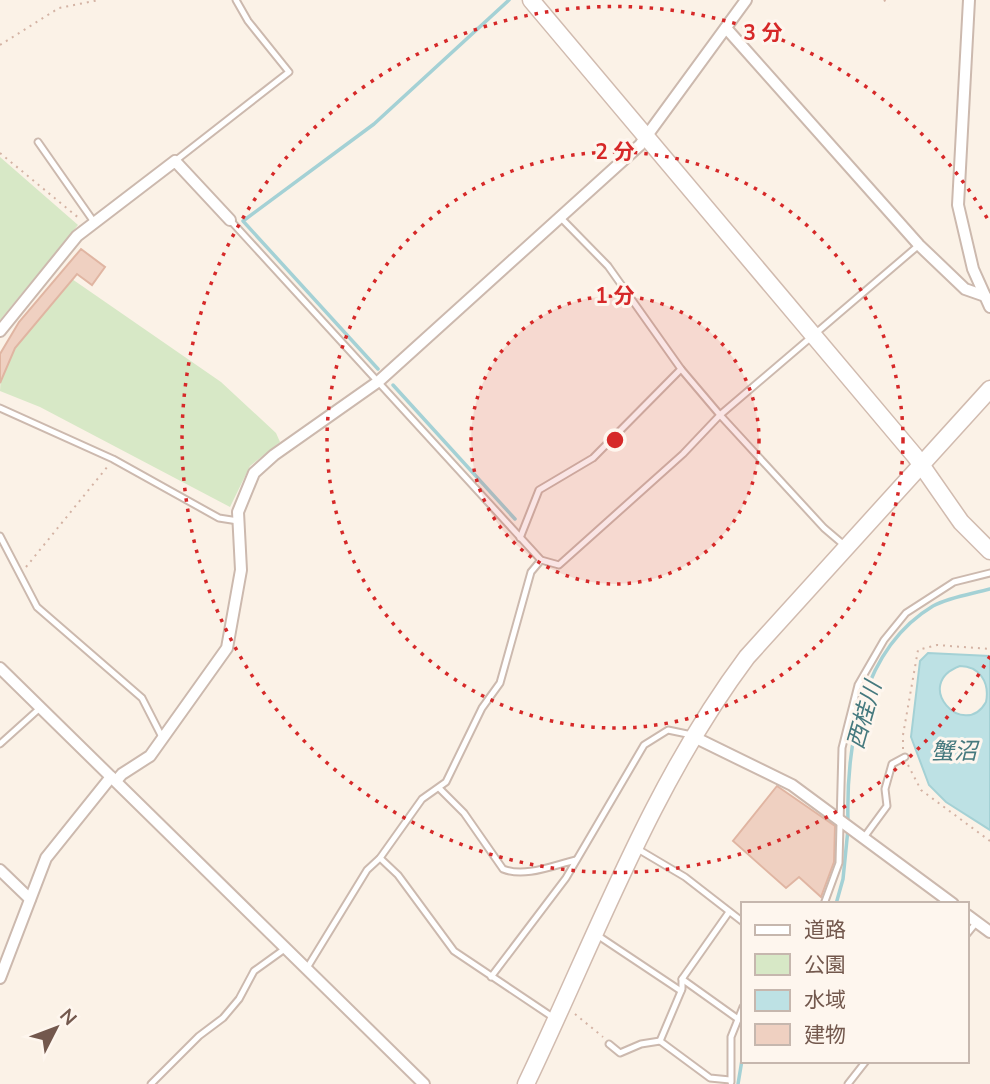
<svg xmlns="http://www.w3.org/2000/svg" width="990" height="1084" font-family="'Nunito Sans','Noto Sans JP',sans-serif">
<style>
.green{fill:#d7e8c6}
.water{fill:#bde1e4;stroke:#a4d1d5;stroke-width:2;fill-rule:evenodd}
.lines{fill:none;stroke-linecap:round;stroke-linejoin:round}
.stream{stroke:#a4d1d5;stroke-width:3.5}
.building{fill:#efd0c1;stroke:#e0b5a2;stroke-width:2}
.lane-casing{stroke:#ccb9ae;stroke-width:9}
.street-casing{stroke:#ccb9ae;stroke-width:14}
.secondary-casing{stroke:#d1bbaf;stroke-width:19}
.path{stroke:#d4b3a4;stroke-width:2;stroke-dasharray:2 5;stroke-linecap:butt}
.lane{stroke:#fff;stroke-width:5}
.street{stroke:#fff;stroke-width:10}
.secondary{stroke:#fff;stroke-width:16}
.ring{fill:none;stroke:#d62828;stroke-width:3.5;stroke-dasharray:3.5 7}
.labels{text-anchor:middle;stroke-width:6;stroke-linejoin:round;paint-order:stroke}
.water-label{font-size:23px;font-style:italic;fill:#45797e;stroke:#fef6ee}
.centre{fill:#d62828;stroke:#fef6ee;stroke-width:3.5}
.ring-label{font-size:21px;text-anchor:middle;font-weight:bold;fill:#d62828;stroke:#fef6ee;stroke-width:6;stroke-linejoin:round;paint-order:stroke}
</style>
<rect width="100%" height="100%" fill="#fbf2e7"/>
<g class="green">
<polygon points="0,157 78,225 0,320"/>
<path d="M 72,279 L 221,382 L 276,433 L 280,442 L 250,466 L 230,507 L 40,407 L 0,391 C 0,352 48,307 72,279 Z"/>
</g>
<path class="water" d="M 928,653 L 990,656 L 990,830 L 946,802 L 929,785 L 911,737 L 920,661 ZM 960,666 C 979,666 990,682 986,702 C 964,741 911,684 960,666 Z"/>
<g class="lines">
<g class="stream">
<polyline points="378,369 243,221 374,124 509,0"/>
<polyline points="393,385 515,519"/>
<path d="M 848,822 C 846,745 861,649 933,606 C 950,597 972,594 990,589"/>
<polyline points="836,904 843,879 848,829"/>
<polyline points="738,1084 743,1054"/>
</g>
</g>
<g class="building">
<polygon points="81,249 105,267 92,285 77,274 15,348 0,383 0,354 19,322"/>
<polygon points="777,786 835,826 834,862 821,897 799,877 786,888 733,841"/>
</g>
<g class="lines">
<g class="lane-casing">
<g id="lane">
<polyline points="38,142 94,222"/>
<polyline points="175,161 289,72 248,21 236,0"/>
<polyline points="560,217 608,266 681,369 720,415 824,528 844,545"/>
<polyline points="230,220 541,560 559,565 683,454 720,415 919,245"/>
<polyline points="0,408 113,459 219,518 238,521"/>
<polyline points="0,536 37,607 142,698 163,739"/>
<polyline points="520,538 539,490 593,458 681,369"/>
<polyline points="0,744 40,708"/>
<path d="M 440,789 L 464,813 L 503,869 C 525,878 554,865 576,860"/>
<polyline points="865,836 887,806 885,789 892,764 905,757"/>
<polyline points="636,848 685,877 743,922"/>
<polyline points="380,858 398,875 454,951 554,1018"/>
<polyline points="824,904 839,863 842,748 858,685 884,640 906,613 954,582 990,573"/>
<polyline points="967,934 976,923"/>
<polyline points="597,935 681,991"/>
<polyline points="307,968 367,870 380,858 422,799 446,782 482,708 500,683 531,572 541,560"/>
<polyline points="491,977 566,878 644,745 668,730 692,735"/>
<polyline points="682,979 738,1019"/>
<polyline points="660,1041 682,989 682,979 729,912"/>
<polyline points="609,1044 620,1053 641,1044 660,1041 710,1078 730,1080"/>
<polyline points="731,1082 731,1037 743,1007"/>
<polyline points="151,1084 199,1036 223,1018 239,999 254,971 286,948"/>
<polyline points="848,1084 866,1061"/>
</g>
</g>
<g class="street-casing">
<g id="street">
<polyline points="969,0 958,205 973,269 990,307"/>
<polyline points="726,28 919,245 965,289 985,296"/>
<polyline points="0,331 77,236 175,161 230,220"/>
<polyline points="0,668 424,1084"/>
<polyline points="694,737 792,785 953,904"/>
<polyline points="116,781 122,774 150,756 227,648 241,570 238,512 254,473 274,455 379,381 640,145 746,0"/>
<polyline points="0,870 30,899"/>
<polyline points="967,915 990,932"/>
<polyline points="0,978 46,858 111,777"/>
</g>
</g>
<g class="secondary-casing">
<g id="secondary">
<polyline points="531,0 915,456 961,522 990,551"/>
<path d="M 526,1084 C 595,940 651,785 747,657 L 990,389"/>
</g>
</g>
<g class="path">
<polyline points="884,0 889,5"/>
<polyline points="0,45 59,8 99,0"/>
<polyline points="0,153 80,219"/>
<polyline points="26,567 108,466"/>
<polyline points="903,749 903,735 918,650 937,645 990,649"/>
<polyline points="908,765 921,790 990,841"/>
<polyline points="575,1014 603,1037"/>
</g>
<use href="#lane" class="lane"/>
<use href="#street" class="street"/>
<use href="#secondary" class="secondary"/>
</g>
<circle cx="615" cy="440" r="144" fill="#d62828" fill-opacity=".12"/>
<g class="ring">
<circle cx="615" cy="440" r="144"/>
<circle cx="615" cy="440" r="288"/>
<path d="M990 656A433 433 0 1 1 990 223"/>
</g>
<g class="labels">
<g class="water-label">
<text transform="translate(864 715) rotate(-74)" y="8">西桂川</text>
<text x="954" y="759">蟹沼</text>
</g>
</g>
<circle cx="615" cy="440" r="10" class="centre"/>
<g class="ring-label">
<text x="763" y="40">3 分</text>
<text x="615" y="159">2 分</text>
<text x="615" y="303">1 分</text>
</g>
<rect x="741" y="902" width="228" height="161" fill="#fef6ee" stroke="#c6b7ae" stroke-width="2"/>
<rect x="755" y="925" width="35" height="10" fill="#ffffff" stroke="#c6b7ae" stroke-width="2"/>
<text x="804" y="937" font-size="21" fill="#73584d">道路</text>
<rect x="755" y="954" width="35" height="21" fill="#d7e8c6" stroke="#c6b7ae" stroke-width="2"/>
<text x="804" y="972" font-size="21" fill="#73584d">公園</text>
<rect x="755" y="990" width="35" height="21" fill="#bde1e4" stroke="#c6b7ae" stroke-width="2"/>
<text x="804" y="1007" font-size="21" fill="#73584d">水域</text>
<rect x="755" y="1024" width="35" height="21" fill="#efd0c1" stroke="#c6b7ae" stroke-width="2"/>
<text x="804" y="1042" font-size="21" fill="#73584d">建物</text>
<g transform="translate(56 1028) rotate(48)" stroke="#fef6ee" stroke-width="5" paint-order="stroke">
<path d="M0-5L12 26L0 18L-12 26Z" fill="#73584d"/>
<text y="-10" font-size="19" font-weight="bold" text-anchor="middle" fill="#73584d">N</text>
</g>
</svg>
